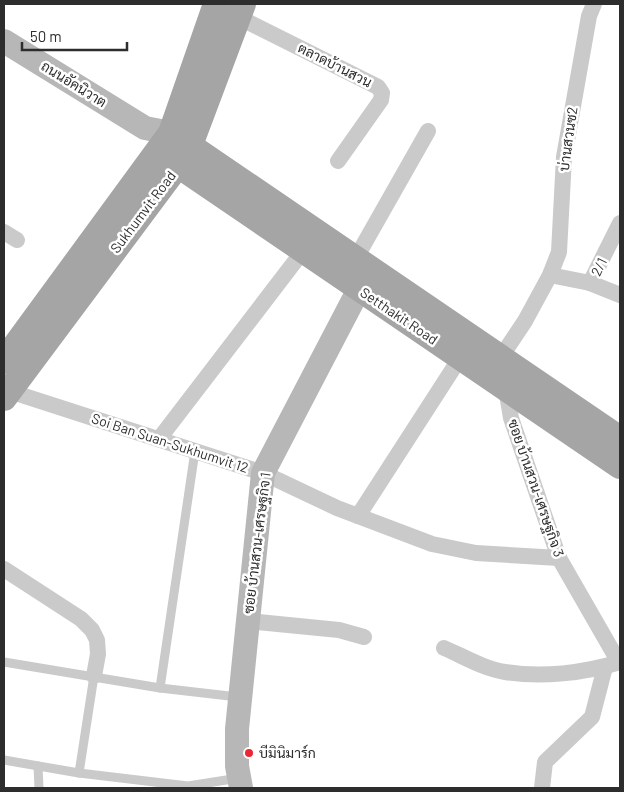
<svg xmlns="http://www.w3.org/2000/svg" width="624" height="792" font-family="Barlow,Sarabun,sans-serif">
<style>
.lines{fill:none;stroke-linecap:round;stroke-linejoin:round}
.lane{stroke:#cacaca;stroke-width:9}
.street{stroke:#cacaca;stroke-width:16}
.secondary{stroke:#b7b7b7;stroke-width:24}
.primary{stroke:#a5a5a5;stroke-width:26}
.poi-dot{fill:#ec2634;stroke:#fff;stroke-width:2}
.labels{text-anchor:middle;stroke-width:5;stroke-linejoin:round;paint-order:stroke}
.street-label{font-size:14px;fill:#2d2d2d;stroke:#fff}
.poi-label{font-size:14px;fill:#2d2d2d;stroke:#fff;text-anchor:start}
</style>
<rect width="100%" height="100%" fill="#fff"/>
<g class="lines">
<g class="lane">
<polyline points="4,662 160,688 238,697"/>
<polyline points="160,688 195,451"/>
<polyline points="4,760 79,773 188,786 239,778"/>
<polyline points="38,766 39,788"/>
<polyline points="79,773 94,676"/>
</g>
<g class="street">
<polyline points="238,17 378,87 382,93 381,100 338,161"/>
<polyline points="4,232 17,240"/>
<polyline points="356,258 428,131"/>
<polyline points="550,275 590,283 620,295"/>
<polyline points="590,283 620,223"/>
<polyline points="501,357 525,321 550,275 559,252 564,157 589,16 594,4"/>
<polyline points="506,389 511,418 559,558 613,652 620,660"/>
<polyline points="9,391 263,473 337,508 432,544 476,553 559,558"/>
<polyline points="159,439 303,251"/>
<polyline points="358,516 460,358"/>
<polyline points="4,569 81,619 92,630 97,640 98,654 94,676"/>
<polyline points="248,621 339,630 364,637"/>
<path d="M 444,648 C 463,656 484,669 505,672 C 542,678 584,673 620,662"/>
<polyline points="542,788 545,762 592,717 605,667"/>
</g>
<g class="secondary">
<polyline points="4,41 145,128 171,133"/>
<polyline points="241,788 237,766 237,729 263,473 359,289"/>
</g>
<g class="primary">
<polyline points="171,133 620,439"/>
<polyline points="159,152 620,466"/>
<polyline points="4,361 171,133 216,4"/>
<polyline points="4,398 177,166 190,145 243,4"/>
</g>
</g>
<circle class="poi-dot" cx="249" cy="753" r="5"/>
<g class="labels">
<g class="street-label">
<text transform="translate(335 65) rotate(27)" y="5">ตลาดบ้านสวน</text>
<text transform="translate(74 84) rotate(32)" y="5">ถนนอัคนิวาต</text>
<text transform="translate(568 139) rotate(-82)" y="5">บ่านสวนซ2</text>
<text transform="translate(143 212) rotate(-53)" y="5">Sukhumvit Road</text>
<text transform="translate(599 267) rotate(-64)" y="5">2/1</text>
<text transform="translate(399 316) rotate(34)" y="5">Setthakit Road</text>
<text transform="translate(170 443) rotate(18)" y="5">Soi Ban Suan-Sukhumvit 12</text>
<text transform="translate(536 488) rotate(71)" y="5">ซอย บ้านสวน-เศรษฐกิจ 3</text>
<text transform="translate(257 543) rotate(-83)" y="5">ซอย บ้านสวน-เศรษฐกิจ 1</text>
</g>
<g class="poi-label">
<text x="259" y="758">บีมินิมาร์ก</text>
</g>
</g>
<rect width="624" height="792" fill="none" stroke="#2d2d2d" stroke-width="10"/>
<path d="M22 42v8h105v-8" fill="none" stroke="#2d2d2d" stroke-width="2.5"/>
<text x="30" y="42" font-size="15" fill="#2d2d2d" stroke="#ffffff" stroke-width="4" paint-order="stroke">50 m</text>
</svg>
